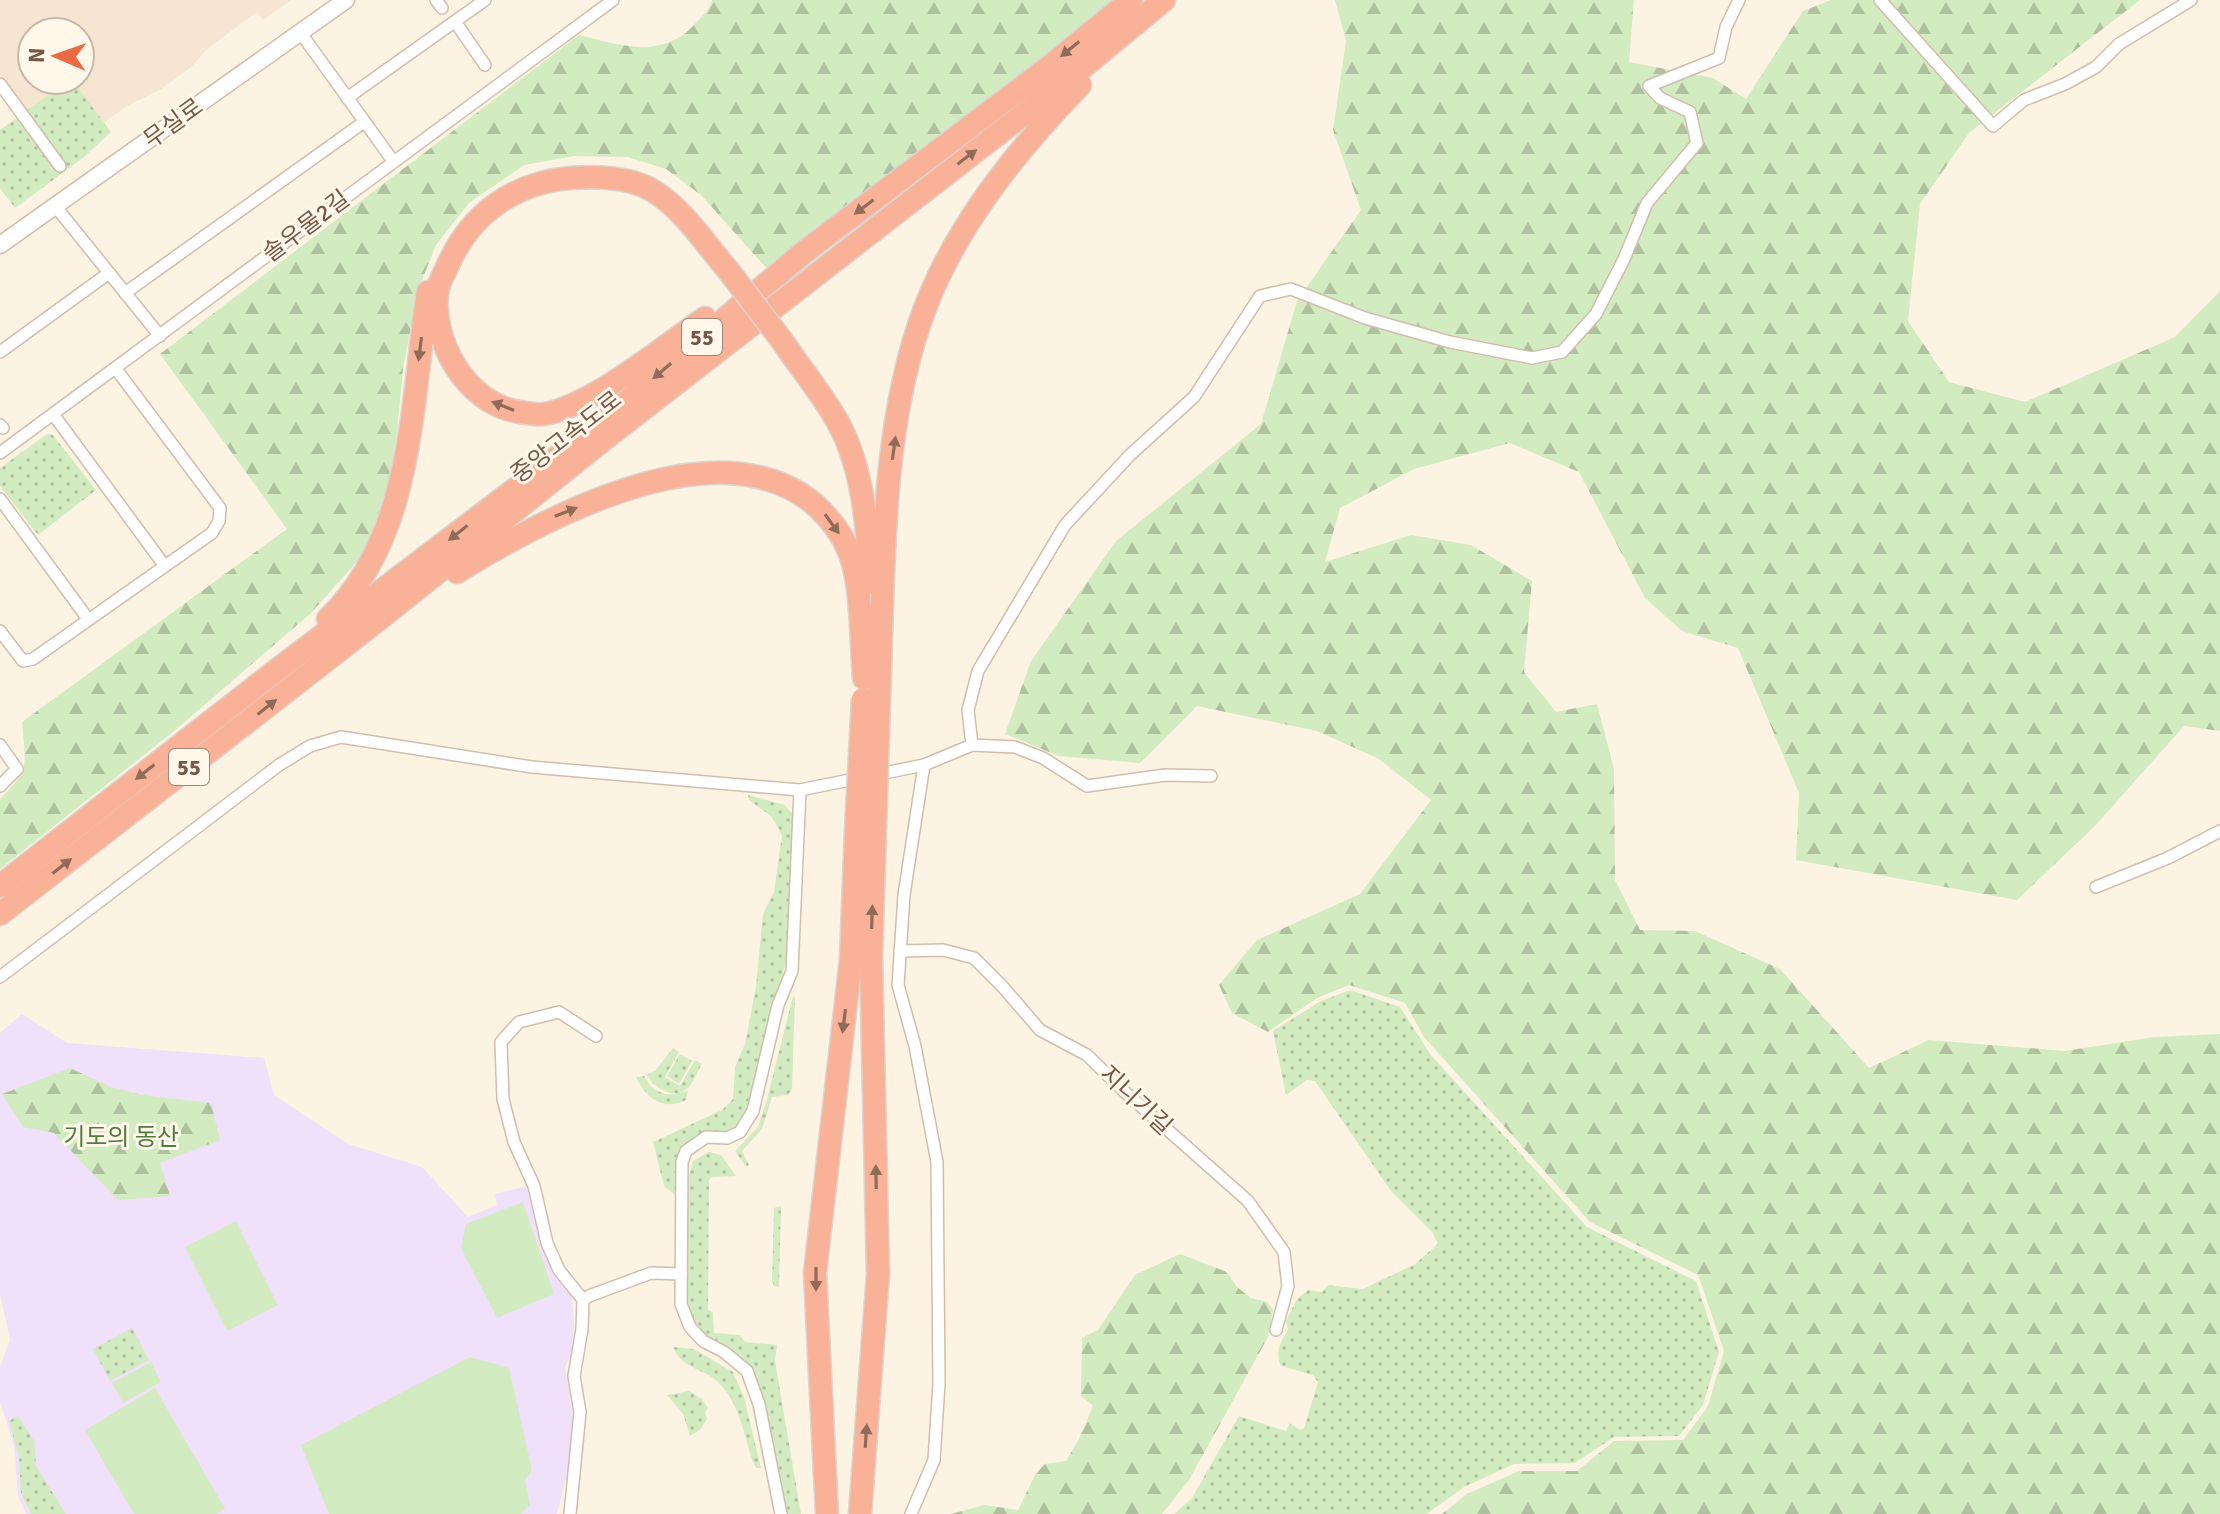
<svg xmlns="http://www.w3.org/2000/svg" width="2220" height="1514" font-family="Signika,'Noto Sans KR',sans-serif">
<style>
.residential{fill:#f5e5d1;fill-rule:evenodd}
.education{fill:#f0e0f9}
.green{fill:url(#green-dots)}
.forest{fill:url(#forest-firs)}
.pitch{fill:#d2ebc1}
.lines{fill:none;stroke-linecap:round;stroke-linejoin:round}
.street-casing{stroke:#d1bdac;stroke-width:14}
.secondary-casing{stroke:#d4bca9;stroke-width:19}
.highway-casing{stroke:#dbd4cf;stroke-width:25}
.street{stroke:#fff;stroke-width:11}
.secondary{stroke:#fff;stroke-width:16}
.highway{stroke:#f9b298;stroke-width:22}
.highway-bridge-casing{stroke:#dbd4cf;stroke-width:25;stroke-linecap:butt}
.highway-bridge{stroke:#f9b298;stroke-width:22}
.oneway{fill:#906b58}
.labels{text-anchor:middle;stroke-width:6;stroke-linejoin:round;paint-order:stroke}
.shield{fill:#fff7ea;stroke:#9f8879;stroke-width:2}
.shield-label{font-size:22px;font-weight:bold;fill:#765948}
.street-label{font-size:24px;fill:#765948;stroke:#fff7ea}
.park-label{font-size:24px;fill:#517c40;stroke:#fff7ea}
</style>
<defs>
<pattern id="green-dots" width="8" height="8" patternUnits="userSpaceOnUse" patternTransform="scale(2)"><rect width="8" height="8" fill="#d2ebc1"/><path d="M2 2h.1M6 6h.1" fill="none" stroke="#afc19f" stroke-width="1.8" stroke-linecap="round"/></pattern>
<pattern id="forest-firs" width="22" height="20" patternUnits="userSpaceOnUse" patternTransform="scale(2)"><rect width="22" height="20" fill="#d2ebc1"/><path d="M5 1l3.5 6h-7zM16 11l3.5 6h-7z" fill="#afc19f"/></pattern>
</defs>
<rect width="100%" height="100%" fill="#fdf3e3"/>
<path class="residential" d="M 0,0 L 291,0 L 263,20 L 257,12 L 207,49 L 191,67 L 161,89 L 125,107 L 104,123 L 76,85 L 66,82 L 27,111 L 0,75 ZM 32,32 L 80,32 L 80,80 L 32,80 Z"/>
<polygon class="education" points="22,1014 67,1043 264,1058 274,1095 348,1144 422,1167 468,1217 497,1205 495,1194 526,1186 545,1247 572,1297 574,1329 571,1354 565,1367 576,1436 557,1514 26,1514 18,1496 14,1446 0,1402 0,1367 10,1340 0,1293 0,1033"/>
<g class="green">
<polygon points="66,82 76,85 111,132 84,157 15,208 0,188 0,130"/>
<polygon points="47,434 53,435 96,490 38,535 0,486 0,468"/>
<polygon points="748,795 785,805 794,816 786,961 748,1106 738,1128 726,1134 706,1133 680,1149 676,1196 664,1186 653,1142 722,1110 733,1099 735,1067 745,1044 756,987 763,914 774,892 782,835 772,817 749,800"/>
<path d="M 1350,990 L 1400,1007 L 1430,1054 L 1587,1227 L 1696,1281 L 1719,1352 L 1703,1405 L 1679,1436 L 1614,1437 L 1575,1463 L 1514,1464 L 1464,1487 L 1427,1514 L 1174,1514 L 1192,1498 L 1239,1416 L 1286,1431 L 1290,1423 L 1300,1430 L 1304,1428 L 1318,1382 L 1313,1375 L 1281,1366 C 1274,1353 1281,1341 1288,1330 L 1286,1321 L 1297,1299 L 1308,1290 L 1322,1292 L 1328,1285 L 1363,1289 L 1415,1264 L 1438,1244 L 1432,1232 L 1391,1191 L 1315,1081 L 1307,1080 L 1286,1095 L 1273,1031 L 1321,1001 Z"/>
<polygon points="793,996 795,998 792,1089 788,1095 772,1097 762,1129 742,1151 749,1165 746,1167 735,1151 758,1127 766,1103"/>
<path d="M 673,1048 L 679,1052 L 665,1077 L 680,1086 L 695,1060 L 702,1064 C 698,1070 694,1081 689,1087 C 673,1102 655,1088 646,1074 L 655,1071 Z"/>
<polygon points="680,1054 692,1061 679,1084 667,1076"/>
<path d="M 644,1076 C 654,1095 669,1098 688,1090 L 686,1100 C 663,1112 645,1097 636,1077 Z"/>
<polygon points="709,1152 721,1155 736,1176 712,1177 709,1180 708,1310 713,1312 714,1333 740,1335 745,1342 777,1345 775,1361 801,1514 787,1514 762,1401 751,1368 708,1341 693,1325 685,1302 689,1176 693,1161"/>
<polygon points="781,1206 779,1287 774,1286 772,1281 774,1208"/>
<polygon points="132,1328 149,1360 110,1381 93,1349"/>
<path d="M 673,1347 L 694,1349 L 733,1372 L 744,1397 L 761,1468 L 756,1468 L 752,1459 C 744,1434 739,1405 721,1385 C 705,1367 683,1371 673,1347 Z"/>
<polygon points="689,1391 702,1399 708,1408 705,1412 707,1419 700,1430 690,1436 683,1414 667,1395"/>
<polygon points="18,1416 34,1441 36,1466 66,1514 31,1514 21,1493 19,1457 9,1421"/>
</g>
<g class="forest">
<path d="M 712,0 L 1145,0 L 777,280 L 701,195 L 666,169 L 628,157 L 574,156 L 524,165 L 469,203 L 436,245 L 418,290 L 403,368 L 397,432 L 386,499 L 362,556 L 311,613 L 173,732 L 0,869 L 0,799 C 32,767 25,764 22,722 L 287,529 L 160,354 L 579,35 C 620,45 661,60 694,25 C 701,17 709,11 712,0 Z"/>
<polygon points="1335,0 1634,0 1629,62 1713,78 1746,99 1803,11 1831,0 2140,0 1969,133 1920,204 1908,321 1949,382 2025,402 2175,337 2220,291 2220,731 2184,726 2095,826 2017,900 1796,860 1799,793 1738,648 1682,631 1645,598 1579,472 1510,443 1414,469 1340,508 1325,562 1411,535 1471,545 1532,581 1524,672 1556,712 1597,704 1614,769 1615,880 1640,930 1695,931 1780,969 1869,1068 1929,1040 2065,1051 2154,1037 2220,1034 2220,1514 1442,1514 1467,1494 1519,1471 1577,1471 1614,1441 1683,1440 1708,1406 1724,1351 1698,1275 1590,1222 1424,1037 1405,1003 1349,985 1317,998 1268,1032 1232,1013 1219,985 1257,940 1360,894 1431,800 1379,759 1317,731 1197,706 1140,763 1059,756 1005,734 1031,661 1116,541 1261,424 1297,301 1361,210 1333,130 1346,41"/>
<polygon points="70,1068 111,1087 142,1095 211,1103 220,1140 160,1163 170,1196 118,1200 54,1133 23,1127 2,1094"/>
<polygon points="1180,1254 1227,1272 1237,1287 1251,1298 1267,1302 1273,1310 1268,1337 1189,1480 1162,1514 951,1514 984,1505 1018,1510 1036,1473 1045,1464 1066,1461 1079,1439 1093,1406 1081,1396 1082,1338 1098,1330 1135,1275"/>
</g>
<g class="pitch">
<polygon points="523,1202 554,1294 497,1318 461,1248 466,1224"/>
<polygon points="236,1221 278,1305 227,1331 185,1247"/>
<polygon points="470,1357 509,1368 532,1470 525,1481 530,1505 521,1514 329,1514 301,1445"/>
<polygon points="151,1362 161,1382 123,1403 112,1383"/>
<polygon points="155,1388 225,1509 216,1514 134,1514 85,1430"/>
</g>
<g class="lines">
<g class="street-casing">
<g id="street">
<polyline points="436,0 442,8"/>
<polyline points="1880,0 1993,126 2024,100 2065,84 2096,67 2119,44 2191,0"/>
<polyline points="458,26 485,65"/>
<polyline points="300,32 393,161"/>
<polyline points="0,84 60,166"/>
<polyline points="347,98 485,0"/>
<polyline points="56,207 160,336"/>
<polyline points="125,293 364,122"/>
<polyline points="0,352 109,273"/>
<polyline points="53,414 164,565"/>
<polyline points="0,425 3,428"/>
<polyline points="0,453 613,0"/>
<polyline points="0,499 88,619"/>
<polyline points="0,631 23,661 33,659 212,533 219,521 220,508 116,369"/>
<polyline points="0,745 17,769 0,786"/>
<polyline points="972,745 968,710 978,671 1065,525 1130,455 1194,397 1260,296 1291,289 1365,318 1450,342 1532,358 1562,352 1596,314 1624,259 1647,203 1697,143 1690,112 1660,98 1649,86 1719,58 1726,27 1739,0"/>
<polyline points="2096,887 2168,858 2220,831"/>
<polyline points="900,951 943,950 974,958 1002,986 1040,1030 1087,1055 1126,1093 1248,1201 1284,1252 1288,1286 1276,1330"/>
<polyline points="0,977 279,765 310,746 341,737 532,767 800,790 924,765 972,745 1015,747 1043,758 1087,786 1165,775 1211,776"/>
<polyline points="583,1300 589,1296 651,1273 681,1274"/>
<polyline points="570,1514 580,1412 574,1376 582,1329 583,1300 559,1270 547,1243 534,1186 514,1142 503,1099 501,1042 519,1022 559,1012 596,1036"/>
<polyline points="781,1514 759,1404 747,1371 724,1352 703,1341 690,1327 681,1304 682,1162 686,1151 706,1137 727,1138 740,1132 753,1111 778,1005 792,971 800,790"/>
<polyline points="911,1514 934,1460 939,1383 937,1162 915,1046 898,985 904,895 924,765"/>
</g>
</g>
<g class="secondary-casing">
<polyline id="secondary" points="0,245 346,0"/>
</g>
<g class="highway-casing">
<g id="highway">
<path d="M 705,318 C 663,347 592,406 544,414 C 537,415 528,413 520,412 C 467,405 429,340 438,288 C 440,280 445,272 448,265 C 471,213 514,183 570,178 C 597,176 635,177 658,194 C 686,213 706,245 728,270"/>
<path d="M 783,342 C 799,366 818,389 833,414 C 862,459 870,531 868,583"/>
<path d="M 457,572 C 546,517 716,425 813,503 C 829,517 844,536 851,557 C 862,588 861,643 864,678"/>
<path d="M 328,619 C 414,537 411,402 428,292"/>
<path d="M 879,699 C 884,577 880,442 919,325 C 949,234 1014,153 1080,85"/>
<polyline points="0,886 273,673 593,430 803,253 1049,67 1131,0"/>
<polyline points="0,914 378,620 607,437 1065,82 1164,0"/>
<polyline points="827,1514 815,1273 851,959 856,831"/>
<polyline points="860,1514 878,1274 871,957 875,829"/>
</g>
</g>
<use href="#street" class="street"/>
<use href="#secondary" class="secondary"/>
<use href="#highway" class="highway"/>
<g class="highway-bridge-casing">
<g id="highway-bridge">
<polyline points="728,270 783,342"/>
<polyline points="875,829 879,699"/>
<polyline points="856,831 863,699"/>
</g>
</g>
<use href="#highway-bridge" class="highway-bridge"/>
</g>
<defs><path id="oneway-solid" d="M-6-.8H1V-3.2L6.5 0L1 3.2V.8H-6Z" transform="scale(2)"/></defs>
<g class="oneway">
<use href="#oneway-solid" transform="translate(1070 49) rotate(141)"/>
<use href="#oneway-solid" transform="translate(967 157) rotate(-37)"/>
<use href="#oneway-solid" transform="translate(864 207) rotate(143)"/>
<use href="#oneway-solid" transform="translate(420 349) rotate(97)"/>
<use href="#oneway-solid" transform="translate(662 371) rotate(140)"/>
<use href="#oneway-solid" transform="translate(503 406) rotate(-158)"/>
<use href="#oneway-solid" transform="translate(894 448) rotate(-82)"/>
<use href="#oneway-solid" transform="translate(566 512) rotate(-21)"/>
<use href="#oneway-solid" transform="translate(832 524) rotate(54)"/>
<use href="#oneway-solid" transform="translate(458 533) rotate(142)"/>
<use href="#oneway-solid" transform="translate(267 707) rotate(-38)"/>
<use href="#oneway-solid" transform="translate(145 772) rotate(142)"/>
<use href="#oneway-solid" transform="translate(62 866) rotate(-38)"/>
<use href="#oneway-solid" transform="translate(872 917) rotate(-88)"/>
<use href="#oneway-solid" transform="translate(844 1021) rotate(97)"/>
<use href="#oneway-solid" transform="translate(876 1177) rotate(-91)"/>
<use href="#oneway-solid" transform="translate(816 1279) rotate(90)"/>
<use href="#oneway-solid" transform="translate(866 1436) rotate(-86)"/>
</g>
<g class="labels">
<g class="shield">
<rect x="682" y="319" width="40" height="36" rx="6"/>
<rect x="169" y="749" width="40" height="36" rx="6"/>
</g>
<g class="shield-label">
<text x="702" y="345">55</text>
<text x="189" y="775">55</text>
</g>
<g class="street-label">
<text transform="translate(173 123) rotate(-36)" y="8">무실로</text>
<text transform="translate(306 226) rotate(-37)" y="8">솔우물2길</text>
<text transform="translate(566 437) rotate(-38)" y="8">중앙고속도로</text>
<text transform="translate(1136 1100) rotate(43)" y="8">지니기길</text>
</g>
<g class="park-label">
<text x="121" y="1145">기도의 동산</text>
</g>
</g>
<g transform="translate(56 56) rotate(272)"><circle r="38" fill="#fff7ea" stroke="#c8b8a9" stroke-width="2"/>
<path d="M0-6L14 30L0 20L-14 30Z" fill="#eb6a44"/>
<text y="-12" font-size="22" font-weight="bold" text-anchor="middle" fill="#765948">N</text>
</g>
</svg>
